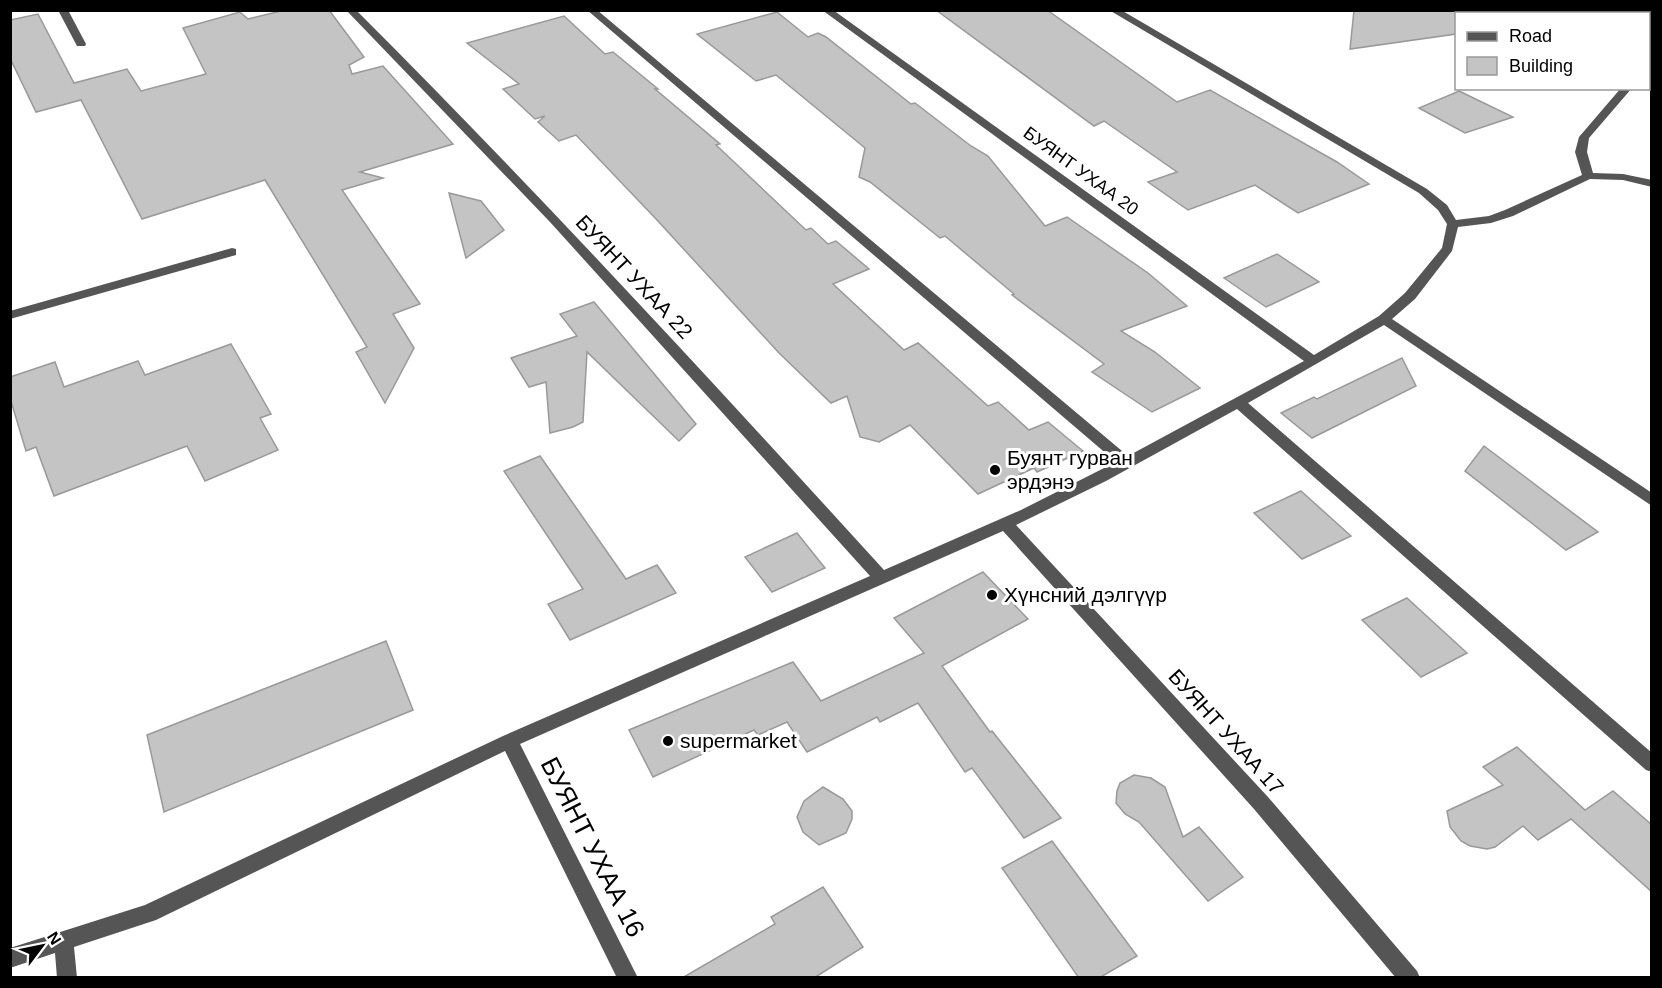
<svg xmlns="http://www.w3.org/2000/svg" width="1662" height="988" font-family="Arial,sans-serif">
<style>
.building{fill:#c4c4c4;stroke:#999;stroke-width:1.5}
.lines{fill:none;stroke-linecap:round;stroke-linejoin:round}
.minor{fill:#555;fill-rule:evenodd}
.poi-dot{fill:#000;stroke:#fff;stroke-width:2}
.labels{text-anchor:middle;stroke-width:6;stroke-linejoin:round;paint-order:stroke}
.far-street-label{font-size:18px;fill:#000;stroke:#fff}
.street-label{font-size:21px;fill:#000;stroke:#fff}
.poi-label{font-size:21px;fill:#000;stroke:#fff;text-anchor:start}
.near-street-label{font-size:26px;fill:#000;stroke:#fff}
</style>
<rect width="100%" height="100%" fill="#fff"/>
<g class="building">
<polygon points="285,10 329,10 364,57 349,65 352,74 383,66 453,144 360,172 383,178 342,190 420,304 393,314 414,348 385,403 356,352 367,347 265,180 142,219 81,100 36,112 10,58 10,20 38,14 74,83 127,69 141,91 206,74 183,28 240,12 248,19"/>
<polygon points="936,10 1047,10 1177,102 1210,90 1337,162 1369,184 1298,213 1255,185 1188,210 1148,182 1177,172 1104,121 1094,126"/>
<polygon points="1354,10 1474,10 1474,14 1456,14 1456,34 1350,49"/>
<polygon points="777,12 808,37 818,33 826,37 911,104 915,103 971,146 988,156 1045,226 1067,217 1148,273 1187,306 1121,331 1155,352 1200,388 1152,412 1092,372 1104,364 1012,295 1014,294 945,236 940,238 870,182 859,177 865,148 776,75 756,81 697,34"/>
<polygon points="564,16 605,54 613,52 658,89 655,89 720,144 716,145 806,230 811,228 828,244 836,241 869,269 833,284 904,350 918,343 988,406 998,402 1029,430 1048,422 1083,451 1037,472 1034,468 978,494 910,425 879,442 860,437 847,396 831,403 779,353 657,220 576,135 559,141 538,122 545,116 535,119 503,89 519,84 467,43"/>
<polygon points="1459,91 1513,117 1465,133 1419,108"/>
<polygon points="449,193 481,201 504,230 466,258"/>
<polygon points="1277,254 1319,282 1266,307 1224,278"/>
<polygon points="594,302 696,424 679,441 587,352 583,422 573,427 550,433 546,382 529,387 511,358 577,336 560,314"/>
<polygon points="231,344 271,414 260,418 278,450 205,481 187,446 54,496 36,447 26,451 10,398 10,377 55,362 64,387 138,361 145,375"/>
<polygon points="1402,358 1416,386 1312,438 1281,413 1314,397 1317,399"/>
<polygon points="1484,446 1598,532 1566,550 1465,471"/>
<polygon points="540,456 626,579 657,565 676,593 570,640 548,604 583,589 504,471"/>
<polygon points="1301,491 1351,536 1302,559 1254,513"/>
<polygon points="797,533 825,568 772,592 745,557"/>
<polygon points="983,572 1028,619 942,666 990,732 992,731 1061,818 1024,838 972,768 965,772 918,703 880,722 877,717 807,752 787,722 758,735 754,730 653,777 629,730 793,662 821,701 924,653 894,618"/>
<polygon points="1407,598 1467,653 1421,677 1362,620"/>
<polygon points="386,641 413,710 164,812 147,735"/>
<polygon points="1517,747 1585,810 1613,791 1652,825 1652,892 1571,819 1538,840 1523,826 1495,847 1487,849 1470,846 1461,841 1450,827 1447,811 1503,785 1483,767"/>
<polygon points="1134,775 1151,778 1165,787 1183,837 1199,827 1243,877 1208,901 1139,822 1125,814 1116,803 1117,791 1120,783"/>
<polygon points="823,787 843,799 852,811 852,819 846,833 819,845 803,832 797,817 804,801"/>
<polygon points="1052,841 1137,956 1099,978 1079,978 1002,868"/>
<polygon points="823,887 863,947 814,978 682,978 775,924 771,917"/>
</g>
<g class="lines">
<g class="minor">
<polygon points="58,10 68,10 86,44 85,46 77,46"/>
<path d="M 346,10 L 356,10 C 538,192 711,380 884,570 L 1021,510 L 1116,462 L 587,10 L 597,10 L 1128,456 L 1304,361 L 822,10 L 833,10 L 1314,355 L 1379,316 L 1405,293 L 1442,248 L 1447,224 L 1438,210 L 1419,193 L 1109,10 L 1121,10 L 1427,189 L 1447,205 L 1456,220 L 1489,216 L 1505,210 L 1582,175 L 1575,152 L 1579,137 L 1621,88 L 1632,88 L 1589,138 L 1587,152 L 1593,173 L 1623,174 L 1652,180 L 1652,187 L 1623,180 L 1590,179 L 1513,216 L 1491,223 L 1458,227 L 1452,251 L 1415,299 L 1392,319 L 1652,493 L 1652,506 L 1384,325 L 1248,403 L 1652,753 L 1652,772 L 1646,770 L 1237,409 L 1106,481 L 1016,525 L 1268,797 L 1417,971 L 1420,978 L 1396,978 L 1254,809 L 1003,531 L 520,744 L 638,978 L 617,978 L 505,751 L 156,920 L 74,947 L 77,978 L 57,978 L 55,953 L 10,968 L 10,948 L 145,905 L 503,736 L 870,576 L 550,222 Z"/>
<polygon points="1652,57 1652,66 1648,67 1648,58"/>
<polygon points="232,248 236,249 236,255 10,319 10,311"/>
</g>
</g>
<g class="poi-dot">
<circle cx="995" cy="470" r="6"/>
<circle cx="992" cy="595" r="6"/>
<circle cx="668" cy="741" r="6"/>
</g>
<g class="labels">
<g class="far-street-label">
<text transform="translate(1081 171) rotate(36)" y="6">БУЯНТ УХАА 20</text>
</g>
<g class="street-label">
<text transform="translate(634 277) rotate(47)" y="7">БУЯНТ УХАА 22</text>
<text transform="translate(1226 732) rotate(48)" y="7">БУЯНТ УХАА 17</text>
</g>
<g class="poi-label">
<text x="1007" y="465">Буянт гурван<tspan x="1007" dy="24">эрдэнэ</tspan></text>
<text x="1004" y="602">Хүнсний дэлгүүр</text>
<text x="680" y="748">supermarket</text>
</g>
<g class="near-street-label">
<text transform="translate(593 847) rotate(63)" y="9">БУЯНТ УХАА 16</text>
</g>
</g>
<rect width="1662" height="988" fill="none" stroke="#000000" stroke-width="24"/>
<rect x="1455" y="12" width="195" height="78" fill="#ffffff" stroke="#999999" stroke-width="1.5"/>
<rect x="1467" y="32" width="30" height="9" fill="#555555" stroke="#999999" stroke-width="1.5"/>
<text x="1509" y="42" font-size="18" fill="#000000">Road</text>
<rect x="1467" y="57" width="30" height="18" fill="#c4c4c4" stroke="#999999" stroke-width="1.5"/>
<text x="1509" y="72" font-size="18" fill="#000000">Building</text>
<g transform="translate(42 946) rotate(58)" stroke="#ffffff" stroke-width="4.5" paint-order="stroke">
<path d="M0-4.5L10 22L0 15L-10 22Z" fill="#000000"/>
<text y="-9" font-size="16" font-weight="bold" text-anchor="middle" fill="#000000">N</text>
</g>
</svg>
